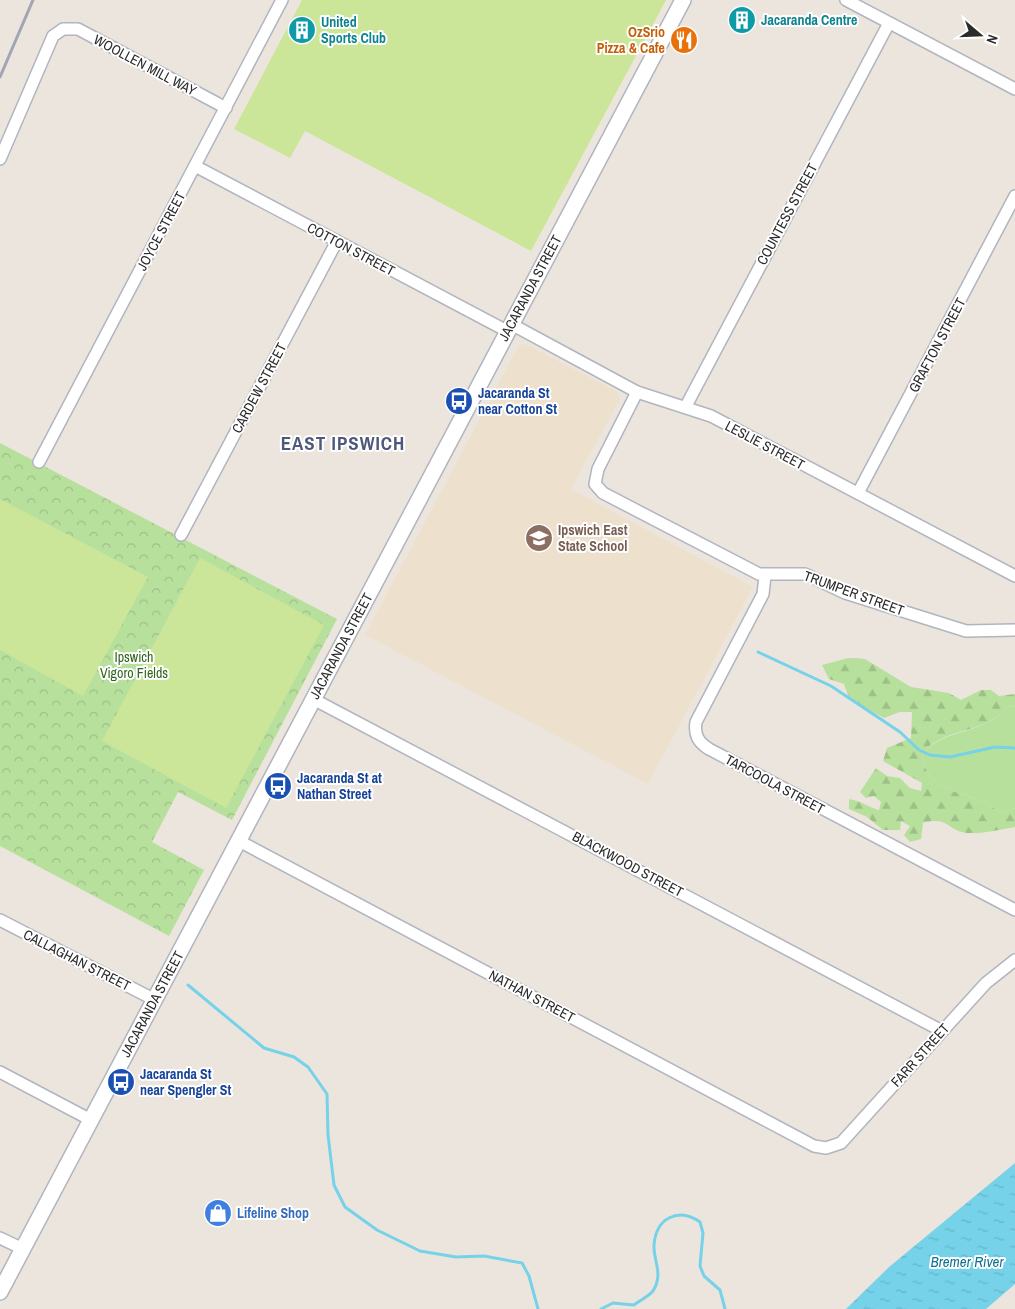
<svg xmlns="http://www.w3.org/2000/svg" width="1015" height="1309" font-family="'Archivo Narrow',sans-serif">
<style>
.education{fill:#ede1ce}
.grass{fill:#b8e09d}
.forest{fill:url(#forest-firs)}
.park{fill:url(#park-crowns)}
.pitch{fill:#cbe699}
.water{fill:url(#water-ripples)}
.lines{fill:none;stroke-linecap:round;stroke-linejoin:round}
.stream{stroke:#76d2e9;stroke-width:3}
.street-casing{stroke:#b1b5be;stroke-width:14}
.secondary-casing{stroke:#b1b5be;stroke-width:18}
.street{stroke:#fff;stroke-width:11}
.secondary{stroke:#fff;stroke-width:15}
.rail{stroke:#a1a5b4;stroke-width:3}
.labels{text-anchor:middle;stroke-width:4;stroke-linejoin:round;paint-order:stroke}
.culture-label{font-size:14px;font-weight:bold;fill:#0d838f;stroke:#fff;text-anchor:start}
.food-label{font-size:14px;font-weight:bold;fill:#c56008;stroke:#fff;text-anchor:end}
.street-label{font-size:14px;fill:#2b2b2b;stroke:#fff}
.transit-label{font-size:14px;font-weight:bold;fill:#164399;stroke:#fff;text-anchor:start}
.education-label{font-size:14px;font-weight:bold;fill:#785e54;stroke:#fff;text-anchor:start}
.park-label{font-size:14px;fill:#32651e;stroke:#fff}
.shop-label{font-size:14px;font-weight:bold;fill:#366cbe;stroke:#fff;text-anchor:start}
.water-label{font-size:15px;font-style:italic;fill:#147296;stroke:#fff}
.district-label{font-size:19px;font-weight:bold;letter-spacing:1px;fill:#4d587a;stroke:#fff}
</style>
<defs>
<pattern id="forest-firs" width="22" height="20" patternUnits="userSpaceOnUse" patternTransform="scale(1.25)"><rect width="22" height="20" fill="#b8e09d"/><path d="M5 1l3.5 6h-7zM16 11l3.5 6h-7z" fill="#9ec087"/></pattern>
<pattern id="park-crowns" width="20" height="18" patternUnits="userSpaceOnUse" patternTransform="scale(1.25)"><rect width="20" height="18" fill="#b8e09d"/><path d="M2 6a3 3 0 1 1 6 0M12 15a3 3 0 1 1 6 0" fill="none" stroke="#9ec087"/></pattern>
<pattern id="water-ripples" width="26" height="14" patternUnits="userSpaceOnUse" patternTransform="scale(1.25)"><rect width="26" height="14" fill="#76d2e9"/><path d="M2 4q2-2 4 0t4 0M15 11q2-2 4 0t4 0" fill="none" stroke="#66b4c8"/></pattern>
</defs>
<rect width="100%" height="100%" fill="#ece5de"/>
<polygon class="education" points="525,344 616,391 620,399 571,489 753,587 648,784 365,635 519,345"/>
<path class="grass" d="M 1015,706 L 1015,808 L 1002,813 C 996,810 991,806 985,803 C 958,789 926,792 922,754 C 944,727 987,735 1007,707 Z"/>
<path class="forest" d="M 848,658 L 865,659 L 911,687 L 949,693 L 961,700 L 981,690 L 991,690 L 999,696 L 1015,694 L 1015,706 L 1007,707 C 987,735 943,726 922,754 C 926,792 958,789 985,803 C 991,806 996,810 1002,813 L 1015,808 L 1015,827 C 1004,829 980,834 971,833 C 947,833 950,815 923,823 L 921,839 L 910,842 L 904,835 L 910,826 L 901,821 L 900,830 L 883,830 L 867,817 L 849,809 L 849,799 C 863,801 867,807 879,810 L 881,802 L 874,796 L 866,798 L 860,792 L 876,768 L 887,776 L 900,778 L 910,788 L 921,791 L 922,783 L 883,761 L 887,748 L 911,738 L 912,712 L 900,712 L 884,718 L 850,700 L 844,684 L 829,679 L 822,665 Z"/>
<polygon class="park" points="0,443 337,619 232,820 178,792 152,842 204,870 169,936 0,846"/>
<g class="pitch">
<polygon points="302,0 666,0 531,251 305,131 290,158 234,129"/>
<polygon points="0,499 148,577 83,696 0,650"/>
<polygon points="200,558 324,625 226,808 102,741"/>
</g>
<polygon class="water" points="1015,1163 1015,1284 986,1309 846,1309 889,1267"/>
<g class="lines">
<g class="stream">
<polyline points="758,652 831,686 900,732 919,750 930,755 950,757 995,747 1015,748"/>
<polyline points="188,985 264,1048 294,1057 308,1067 327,1094 328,1135 334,1185 345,1207 377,1230 420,1251 456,1257 484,1256 522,1263 529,1276 538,1309"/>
<path d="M 601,1309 L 613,1303 L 634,1305 C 639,1301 649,1296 653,1291 C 664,1273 653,1261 654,1245 C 656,1218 678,1207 700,1222 L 703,1233 L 700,1266 L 704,1276 L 720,1290 L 725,1309"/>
</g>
<g class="street-casing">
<g id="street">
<polyline points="846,0 1015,89"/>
<polyline points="0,159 53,36 63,29 78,29 226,108"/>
<polyline points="195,166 507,331"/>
<polyline points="511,324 637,392 711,416 1015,576"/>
<polyline points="637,392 598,469 595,484 603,493 759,574 805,574 845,593 966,631 1015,630"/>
<polyline points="686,406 889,23"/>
<polyline points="39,462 282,0"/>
<polyline points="858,493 1015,196"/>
<polyline points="181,535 337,241"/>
<path d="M 765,576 L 763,594 L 696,722 C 694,735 698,742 709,749 L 1015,910"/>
<polyline points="313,699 942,1031"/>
<polyline points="239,841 814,1146 826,1148 841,1143 986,983 1015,960"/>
<polyline points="0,920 155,1000"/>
<polyline points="0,1072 91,1120"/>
<polyline points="0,1238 23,1249"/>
</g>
</g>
<g class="secondary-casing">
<polyline id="secondary" points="0,1292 683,0"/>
</g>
<use href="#street" class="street"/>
<use href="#secondary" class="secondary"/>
<polyline class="rail" points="0,77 33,0"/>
</g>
<defs>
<g id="building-disc" transform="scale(1.4375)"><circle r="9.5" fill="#0f9aa8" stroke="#fff"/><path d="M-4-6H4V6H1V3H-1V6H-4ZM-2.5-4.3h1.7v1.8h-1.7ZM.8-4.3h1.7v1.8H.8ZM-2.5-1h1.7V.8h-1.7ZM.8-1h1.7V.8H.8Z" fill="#fff"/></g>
<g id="restaurant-disc" transform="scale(1.4375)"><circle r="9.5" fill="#e8710a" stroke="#fff"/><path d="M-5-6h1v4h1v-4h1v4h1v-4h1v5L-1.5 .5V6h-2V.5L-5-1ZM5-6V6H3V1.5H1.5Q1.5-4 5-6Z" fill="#fff"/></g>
<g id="bus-disc" transform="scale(1.4375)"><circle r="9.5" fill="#1a4fb4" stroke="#fff"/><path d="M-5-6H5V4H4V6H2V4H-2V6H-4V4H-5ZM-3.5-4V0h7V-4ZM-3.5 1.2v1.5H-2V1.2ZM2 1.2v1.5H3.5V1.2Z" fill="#fff"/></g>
<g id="school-disc" transform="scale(1.4375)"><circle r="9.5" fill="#8d6e63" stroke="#fff"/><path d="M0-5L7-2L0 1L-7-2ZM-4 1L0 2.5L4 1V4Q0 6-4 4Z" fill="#fff"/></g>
<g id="shop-disc" transform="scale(1.4375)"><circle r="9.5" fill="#3f7fe0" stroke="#fff"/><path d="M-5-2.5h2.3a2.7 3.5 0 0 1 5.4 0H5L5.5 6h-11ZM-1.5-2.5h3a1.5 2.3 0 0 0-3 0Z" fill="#fff"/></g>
</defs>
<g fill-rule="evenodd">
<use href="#building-disc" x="742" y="20"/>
<use href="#building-disc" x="302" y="30"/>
<use href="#restaurant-disc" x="684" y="40"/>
<use href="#bus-disc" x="459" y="401"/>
<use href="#school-disc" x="539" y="538"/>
<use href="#bus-disc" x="278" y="786"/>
<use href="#bus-disc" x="121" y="1082"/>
<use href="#shop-disc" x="218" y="1213"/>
</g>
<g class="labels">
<g class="culture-label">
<text x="761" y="25">Jacaranda Centre</text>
<text x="321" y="27">United<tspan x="321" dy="16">Sports Club</tspan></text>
</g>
<g class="food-label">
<text x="665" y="37">OzSrio<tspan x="665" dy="16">Pizza &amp; Cafe</tspan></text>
</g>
<g class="street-label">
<text transform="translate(145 65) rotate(28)" y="5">WOOLLEN MILL WAY</text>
<text transform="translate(787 214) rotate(-62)" y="5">COUNTESS STREET</text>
<text transform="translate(161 231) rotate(-62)" y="5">JOYCE STREET</text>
<text transform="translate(351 249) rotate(28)" y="5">COTTON STREET</text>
<text transform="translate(530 288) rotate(-62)" y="5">JACARANDA STREET</text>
<text transform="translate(937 345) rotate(-62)" y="5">GRAFTON STREET</text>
<text transform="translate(259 388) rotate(-62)" y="5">CARDEW STREET</text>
<text transform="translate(765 445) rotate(28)" y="5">LESLIE STREET</text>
<text transform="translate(854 593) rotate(20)" y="5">TRUMPER STREET</text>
<text transform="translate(341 646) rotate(-62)" y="5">JACARANDA STREET</text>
<text transform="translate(775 784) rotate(28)" y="5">TARCOOLA STREET</text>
<text transform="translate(628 864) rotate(28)" y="5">BLACKWOOD STREET</text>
<text transform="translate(77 960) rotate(27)" y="5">CALLAGHAN STREET</text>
<text transform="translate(532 996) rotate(28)" y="5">NATHAN STREET</text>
<text transform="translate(152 1004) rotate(-62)" y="5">JACARANDA STREET</text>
<text transform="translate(920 1055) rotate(-48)" y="5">FARR STREET</text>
</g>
<g class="transit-label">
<text x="478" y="398">Jacaranda St<tspan x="478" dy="16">near Cotton St</tspan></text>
<text x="297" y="783">Jacaranda St at<tspan x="297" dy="16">Nathan Street</tspan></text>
<text x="140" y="1079">Jacaranda St<tspan x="140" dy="16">near Spengler St</tspan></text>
</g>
<g class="education-label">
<text x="558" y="535">Ipswich East<tspan x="558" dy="16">State School</tspan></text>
</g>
<g class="park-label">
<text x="134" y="662">Ipswich<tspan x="134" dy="16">Vigoro Fields</tspan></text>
</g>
<g class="shop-label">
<text x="237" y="1218">Lifeline Shop</text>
</g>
<g class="water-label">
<text x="967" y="1267">Bremer River</text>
</g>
<g class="district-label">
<text x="343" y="450">EAST IPSWICH</text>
</g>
</g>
<g transform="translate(980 35) rotate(109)" stroke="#ffffff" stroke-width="4" paint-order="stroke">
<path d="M0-4L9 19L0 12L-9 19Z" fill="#2b2b2b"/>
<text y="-8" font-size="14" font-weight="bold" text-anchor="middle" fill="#2b2b2b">N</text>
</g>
</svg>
